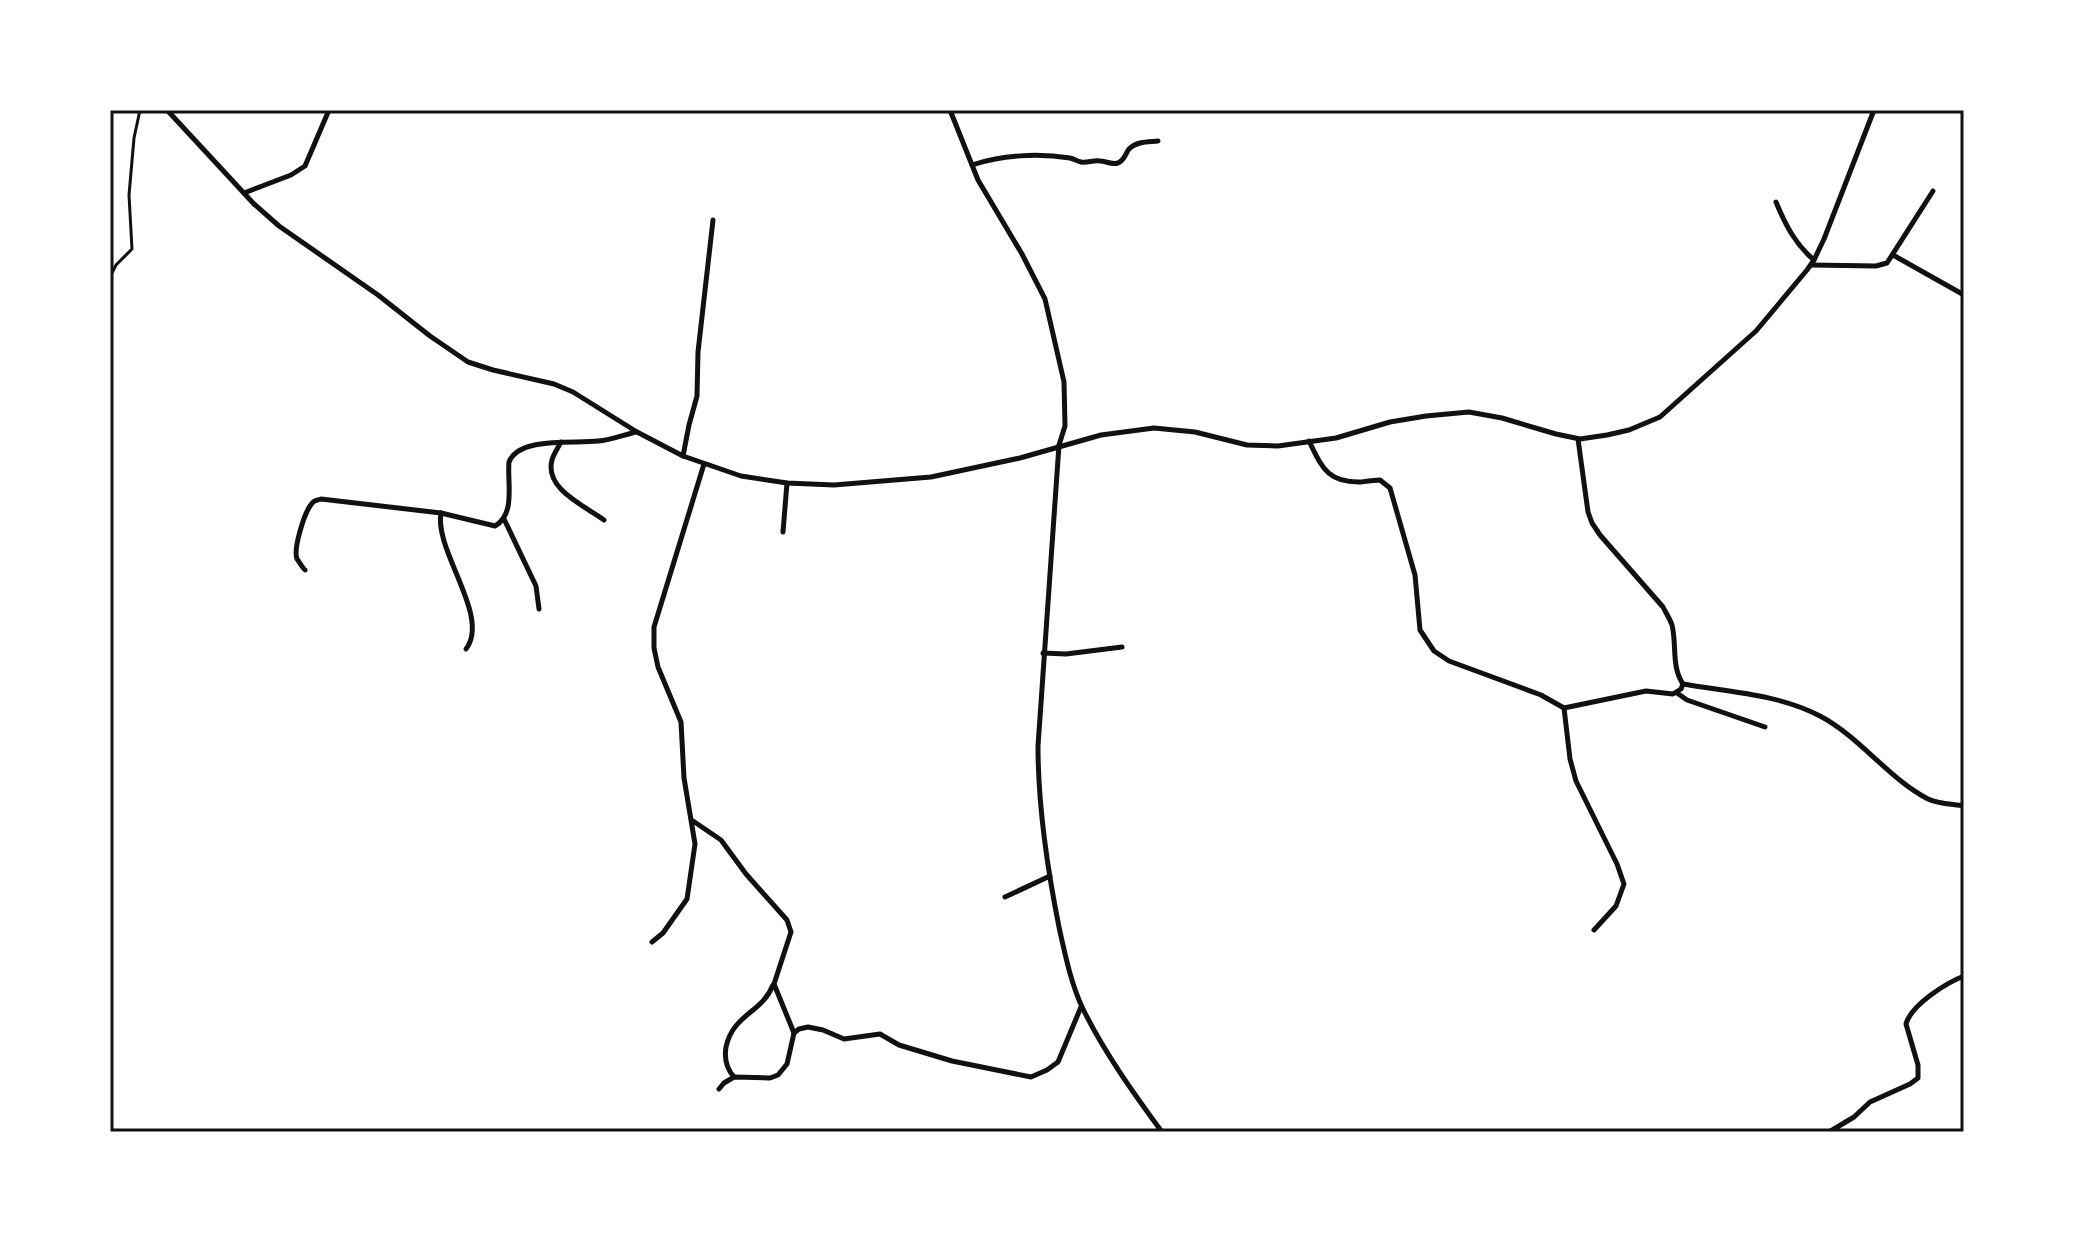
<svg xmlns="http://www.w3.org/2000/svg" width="2074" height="1242" font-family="'Exo 2',sans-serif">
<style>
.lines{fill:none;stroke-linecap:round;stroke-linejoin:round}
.service{stroke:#111;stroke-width:3}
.minor{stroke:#111;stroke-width:5}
.neatline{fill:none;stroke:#111;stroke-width:3}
</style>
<rect width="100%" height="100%" fill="#fff"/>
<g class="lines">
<polyline class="service" points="110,277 116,265 132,249 129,195 134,138 140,110"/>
<g class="minor">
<polyline points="167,110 254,204 279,226 378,295 430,336 468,362 493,370 554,384 573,392 637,432 683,456 741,476 787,483 834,485 931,477 1020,458 1101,435 1154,428 1195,432 1247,445 1278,446 1336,438 1390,422 1426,416 1469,412 1502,418 1556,434 1580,439 1607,435 1629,430 1660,417 1756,331 1807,270 1814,260 1824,239 1874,110"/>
<path d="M 950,110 L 978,180 L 1022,254 L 1045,299 L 1064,382 L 1065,426 L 1059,445 L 1038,746 C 1038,807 1047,867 1059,927 C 1065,954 1071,984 1083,1009 C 1104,1052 1134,1094 1162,1132"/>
<path d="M 972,165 C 1002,155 1038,153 1070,158 C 1074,159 1077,161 1081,162 C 1088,163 1093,160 1100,161 C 1106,161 1111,165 1118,163 C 1125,160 1125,154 1129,149 C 1137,141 1148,142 1158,141"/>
<polyline points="244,193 291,175 305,166 329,110"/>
<path d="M 1776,202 C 1785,224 1795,244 1814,260"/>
<polyline points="1893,255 1964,295"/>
<polyline points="1811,265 1876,266 1887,263 1933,191"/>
<path d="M 1578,439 L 1588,512 L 1592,523 L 1600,535 L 1663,607 C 1666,613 1670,619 1672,625 C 1677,645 1671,666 1683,684 C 1729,692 1778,694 1820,716 C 1860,737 1889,779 1928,799 C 1938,804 1952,804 1964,806"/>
<path d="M 1309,441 C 1322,467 1327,483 1361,482 C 1368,481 1374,480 1380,480 L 1390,488 L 1415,575 L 1420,630 L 1434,651 L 1449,661 L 1541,695 L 1564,708 L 1646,691 L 1673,694 L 1681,689 L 1683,684"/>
<path d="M 561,442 C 558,448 554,453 552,460 C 544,489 585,506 604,520"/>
<polyline points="683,456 689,425 697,396 698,352 713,220"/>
<path d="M 441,513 C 434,551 491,616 466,649"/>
<polyline points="504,519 536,586 539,609"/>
<polyline points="783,532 787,483"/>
<path d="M 305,570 C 304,570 298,560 297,559 C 293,549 304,515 310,506 C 314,500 315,501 321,499 L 441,513 L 495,526 C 516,514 507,482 509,462 C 519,436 575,444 598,441 C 611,440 623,435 636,432"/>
<polyline points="1043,653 1066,654 1122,647"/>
<polyline points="1677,693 1687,700 1765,727"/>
<polyline points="1564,708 1570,759 1576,781 1617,864 1624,884 1616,906 1594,930"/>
<polyline points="693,821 721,840 746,874 787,920 791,932 774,984 794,1033"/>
<polyline points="1005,897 1050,876"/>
<polyline points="652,942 663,933 687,899 695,844 684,778 681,722 658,667 654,648 654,627 704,464"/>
<path d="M 734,1077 C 726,1068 724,1059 726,1047 C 733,1014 762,1013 773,985"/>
<polyline points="719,1089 724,1083 734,1077 770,1078 778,1075 787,1064 794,1033 799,1029 808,1027 823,1030 844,1039 880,1034 899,1045 952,1061 1031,1077 1047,1070 1058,1062 1081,1007"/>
<path d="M 1829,1132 L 1854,1117 L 1870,1102 L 1910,1084 L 1918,1078 L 1918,1065 L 1906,1024 C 1911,1005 1946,983 1964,976"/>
</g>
</g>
<rect width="2074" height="1242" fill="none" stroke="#ffffff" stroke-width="224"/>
<rect x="112" y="112" width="1850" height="1018" class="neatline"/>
</svg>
